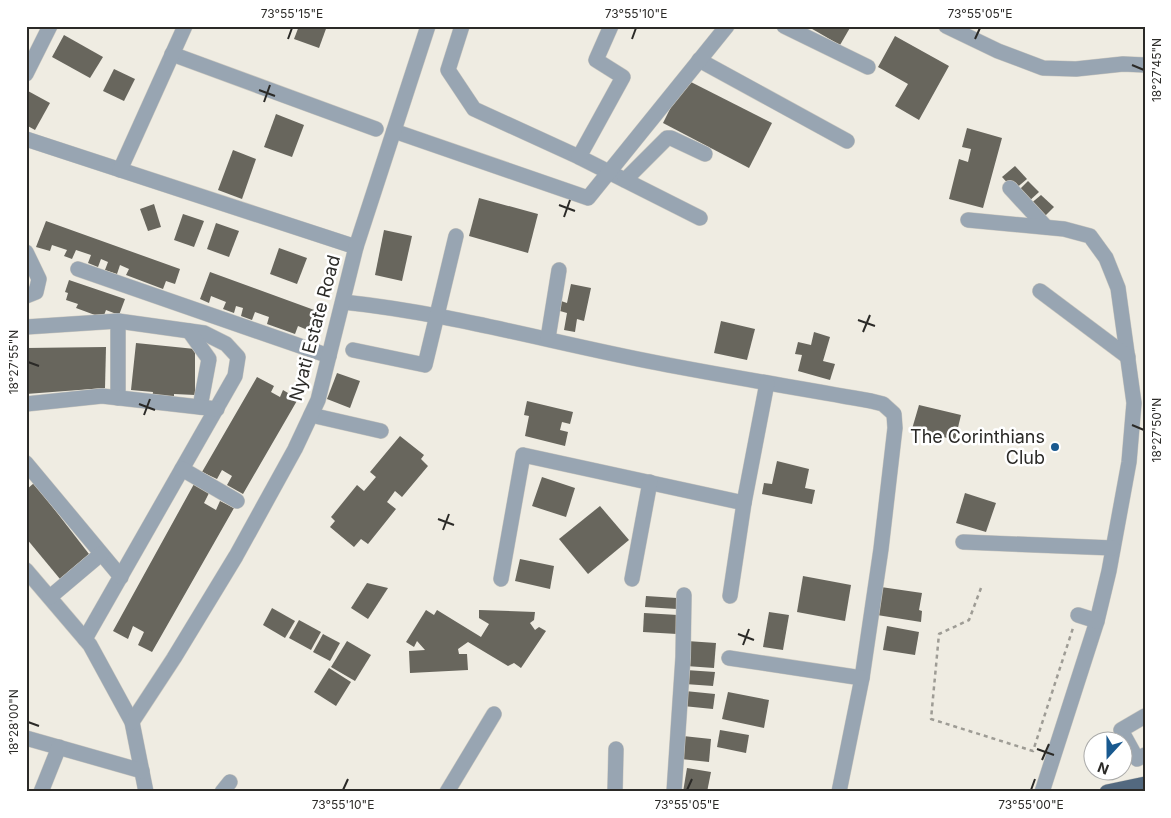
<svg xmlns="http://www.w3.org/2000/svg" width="1171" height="818" font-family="Inter,sans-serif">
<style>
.building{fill:#68665d}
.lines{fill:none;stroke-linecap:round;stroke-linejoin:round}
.minor-casing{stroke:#ccc9c0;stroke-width:16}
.major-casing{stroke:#ccc9c0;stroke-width:16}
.path{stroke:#9e9c95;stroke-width:2.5;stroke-dasharray:4 4;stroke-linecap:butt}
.minor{stroke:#98a5b2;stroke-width:15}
.major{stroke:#53697f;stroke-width:15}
.ticks{fill:none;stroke:#2b2a27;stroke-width:2}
.poi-dot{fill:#19598f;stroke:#fff;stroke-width:2}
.labels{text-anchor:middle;stroke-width:5;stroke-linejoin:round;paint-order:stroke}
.street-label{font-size:18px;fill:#2b2a27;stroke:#fff}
.poi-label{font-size:18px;fill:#2b2a27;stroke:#fff;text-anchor:end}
.neatline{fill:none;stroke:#2b2a27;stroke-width:2}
.ticks-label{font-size:12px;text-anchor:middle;fill:#2b2a27}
</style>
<rect width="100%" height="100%" fill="#efece2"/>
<g class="building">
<polygon points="299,26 327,26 319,48 294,39"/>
<polygon points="807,26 851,26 840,45"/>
<polygon points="64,35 103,57 90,78 52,57"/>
<polygon points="895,36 949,66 919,120 895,106 908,84 878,67"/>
<polygon points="114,69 135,79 124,101 103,91"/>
<polygon points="685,79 772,123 749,168 663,123"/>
<polygon points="28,91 50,103 35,130 26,125 26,94"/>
<polygon points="276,114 304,125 292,157 264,147"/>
<polygon points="967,128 1002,138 983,208 949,199 959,159 968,162 971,149 962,147"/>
<polygon points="233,150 256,159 242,199 218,190"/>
<polygon points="1015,166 1027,179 1014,190 1002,177"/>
<polygon points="1028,181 1039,192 1027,203 1017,192"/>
<polygon points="1041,195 1054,207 1042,219 1029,205"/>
<polygon points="479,198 538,214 528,253 469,236"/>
<polygon points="154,204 161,227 148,231 140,209"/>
<polygon points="183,214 204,221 194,247 174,240"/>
<polygon points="46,221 180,269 175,284 166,281 163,289 126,275 129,269 120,265 117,274 105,270 108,262 101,259 98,267 88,263 91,255 76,250 72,259 64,256 67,250 52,245 50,251 36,247"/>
<polygon points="216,223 239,231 229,257 207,249"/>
<polygon points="384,230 412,236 402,281 375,275"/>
<polygon points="279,248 307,258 297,284 270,274"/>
<polygon points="210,272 317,311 310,331 298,326 295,334 267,324 269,317 255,312 252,320 241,316 243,308 236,306 234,313 223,309 226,302 211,296 209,303 200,299"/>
<polygon points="69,280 125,299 119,315 106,310 103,318 76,308 78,304 66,300 68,293 65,292"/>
<polygon points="571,284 591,288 584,321 577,319 575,332 564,330 567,313 560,311 561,301 567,303"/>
<polygon points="721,321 755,329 747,360 714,353"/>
<polygon points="814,332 830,337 823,361 835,364 830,380 798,371 802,355 795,354 798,342 811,345"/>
<polygon points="136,343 195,349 195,395 174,394 174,401 152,399 153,392 131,390"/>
<polygon points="106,347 105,388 26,394 26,348"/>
<polygon points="337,373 360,381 350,408 327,399"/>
<polygon points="257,377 274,386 271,392 280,397 283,390 298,399 243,494 227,485 232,476 222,470 217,479 202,472"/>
<polygon points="527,401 573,412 570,424 562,422 560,430 568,432 565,446 525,436 529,416 524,415"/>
<polygon points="919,405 961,415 955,440 912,429"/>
<polygon points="400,436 424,455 421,459 428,466 402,497 395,491 387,502 396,509 368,544 361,539 354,547 330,527 335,521 331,517 357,485 364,491 376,477 370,472"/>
<polygon points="777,461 809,469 805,488 815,490 812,504 762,494 764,483 772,484"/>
<polygon points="542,477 575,488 566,517 532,506"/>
<polygon points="34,483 89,554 60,579 26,538 26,490"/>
<polygon points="194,484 209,493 204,503 216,510 220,501 234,508 152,652 138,645 144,632 133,626 128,639 113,631"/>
<polygon points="965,493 996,503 986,532 956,523"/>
<polygon points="600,506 629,540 588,574 559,539"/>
<polygon points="520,559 554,566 550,589 515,581"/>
<polygon points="803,576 851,585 845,621 797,612"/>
<polygon points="367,583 388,588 368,619 351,608"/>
<polygon points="881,587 922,593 919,610 922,611 921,622 877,615"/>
<polygon points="646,596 677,598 677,609 645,607"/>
<polygon points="272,608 295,621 285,638 263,625"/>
<polygon points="426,610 434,615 437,610 481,637 489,624 479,618 479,610 535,612 534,620 530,623 535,630 539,627 546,631 521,668 514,663 508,666 468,642 458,649 459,654 467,654 468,670 410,673 409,651 425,650 417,641 414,647 406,642"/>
<polygon points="769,612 789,615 783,650 763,647"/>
<polygon points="644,613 678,615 677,634 643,632"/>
<polygon points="299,620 321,632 311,650 289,638"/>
<polygon points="887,626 919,632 915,655 883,650"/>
<polygon points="323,634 340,643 330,661 313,652"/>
<polygon points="347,641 371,655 355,681 331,667"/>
<polygon points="687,641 716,643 714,668 686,666"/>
<polygon points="329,668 351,682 336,706 314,692"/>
<polygon points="686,670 715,672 713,686 685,684"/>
<polygon points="685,691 715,694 713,709 683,706"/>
<polygon points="728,692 769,700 764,728 722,719"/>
<polygon points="720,730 749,735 746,753 717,747"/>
<polygon points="683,736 711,739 709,762 681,759"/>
<polygon points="687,768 711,772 707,792 683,792"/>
</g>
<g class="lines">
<g class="minor-casing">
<g id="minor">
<polyline points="462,26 448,70 474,109 579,157 700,218"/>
<polyline points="784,26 868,67"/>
<polyline points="946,26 998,51 1043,68 1076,69 1123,64 1145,65"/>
<polyline points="172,54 376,129"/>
<polyline points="699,60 847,141"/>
<polyline points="26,74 50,26"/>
<polyline points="394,131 588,198 727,26"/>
<polyline points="26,139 356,247"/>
<polyline points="579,157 623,77 596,60 611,26"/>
<polyline points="120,170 185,26"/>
<polyline points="625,180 667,138 671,138 705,154"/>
<polyline points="1010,188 1046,227"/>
<polyline points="968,220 1064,229 1090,236 1106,258 1118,288 1134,403 1129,462 1109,571 1097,621 1042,792"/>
<polyline points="26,252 39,279 36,292 26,296"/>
<polyline points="78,269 329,356"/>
<polyline points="1040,291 1128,357"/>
<path d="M 343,302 C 450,313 553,343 658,363 C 729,377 800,388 871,401 L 883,404 L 894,414 L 895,428 L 881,549 L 862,678 L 839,792"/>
<polyline points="26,327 118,321 204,333 226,344 238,357 235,376 85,639"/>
<polyline points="189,331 209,359 200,407"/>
<polyline points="548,338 559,270"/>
<polyline points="353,350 425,365 456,236"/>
<polyline points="118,398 118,321"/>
<polyline points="26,404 102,396 217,409"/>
<polyline points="311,415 381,431"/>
<polyline points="26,463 121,577"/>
<polyline points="182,469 237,501"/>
<polyline points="963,542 1113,548"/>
<polyline points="26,570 90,645 132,722 146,792"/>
<polyline points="501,579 523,455 744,503"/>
<polyline points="632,579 650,482"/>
<polyline points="730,596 744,503 767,383"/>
<polyline points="50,597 101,554"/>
<polyline points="1078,615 1097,621"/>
<polyline points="729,658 862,678"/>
<polyline points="1145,716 1121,730 1137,759 1145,755"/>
<polyline points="132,722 174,658 236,556 295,449 318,400 356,247 428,26"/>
<polyline points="26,738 142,771"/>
<polyline points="41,792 59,747"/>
<polyline points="222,792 230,782"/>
<polyline points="447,792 494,714"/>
<polyline points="615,792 616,749"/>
<polyline points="674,792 683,657 684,595"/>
</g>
</g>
<g class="major-casing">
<polyline id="major" points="1107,792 1145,784"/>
</g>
<polyline class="path" points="981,588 969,620 939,634 931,719 1033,751 1073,628"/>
<use href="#minor" class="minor"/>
<use href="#major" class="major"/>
</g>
<path class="ticks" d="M 288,39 L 292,28M 632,39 L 636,28M 975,39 L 980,28M 1132,65 L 1144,70M 259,90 L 275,96M 264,102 L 270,85M 559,205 L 575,211M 564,217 L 570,200M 858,320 L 875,326M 863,332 L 870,315M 28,362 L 39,366M 139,404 L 155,410M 144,415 L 150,399M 1132,425 L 1144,430M 438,519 L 454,525M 443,530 L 449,514M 738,634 L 754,640M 743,645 L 749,629M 28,722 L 39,726M 1037,749 L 1054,755M 1042,760 L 1049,744M 343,790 L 348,779M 687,790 L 692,779M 1031,790 L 1035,779"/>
<circle class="poi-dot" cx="1055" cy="447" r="5"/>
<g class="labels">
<g class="street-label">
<text transform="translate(315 328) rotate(-75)" y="6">Nyati Estate Road</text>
</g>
<g class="poi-label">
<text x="1045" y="443">The Corinthians<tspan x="1045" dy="21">Club</tspan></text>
</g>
</g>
<rect width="1171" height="818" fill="none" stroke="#ffffff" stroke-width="55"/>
<g transform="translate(1108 756) rotate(201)"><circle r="24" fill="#ffffff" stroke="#aaaaa9"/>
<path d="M0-4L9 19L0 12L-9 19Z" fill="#19598f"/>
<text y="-8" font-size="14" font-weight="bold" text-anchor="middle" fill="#2b2a27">N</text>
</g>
<rect x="28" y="28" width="1116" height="762" class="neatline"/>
<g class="ticks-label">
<text x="292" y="18">73°55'15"E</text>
<text x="636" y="18">73°55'10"E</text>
<text x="980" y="18">73°55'05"E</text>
<text transform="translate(1157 70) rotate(-90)" y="4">18°27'45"N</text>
<text transform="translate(14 362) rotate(-90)" y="4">18°27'55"N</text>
<text transform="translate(1157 430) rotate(-90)" y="4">18°27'50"N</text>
<text transform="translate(14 722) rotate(-90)" y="4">18°28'00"N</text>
<text x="343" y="809">73°55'10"E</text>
<text x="687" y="809">73°55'05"E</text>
<text x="1031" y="809">73°55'00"E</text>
</g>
</svg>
